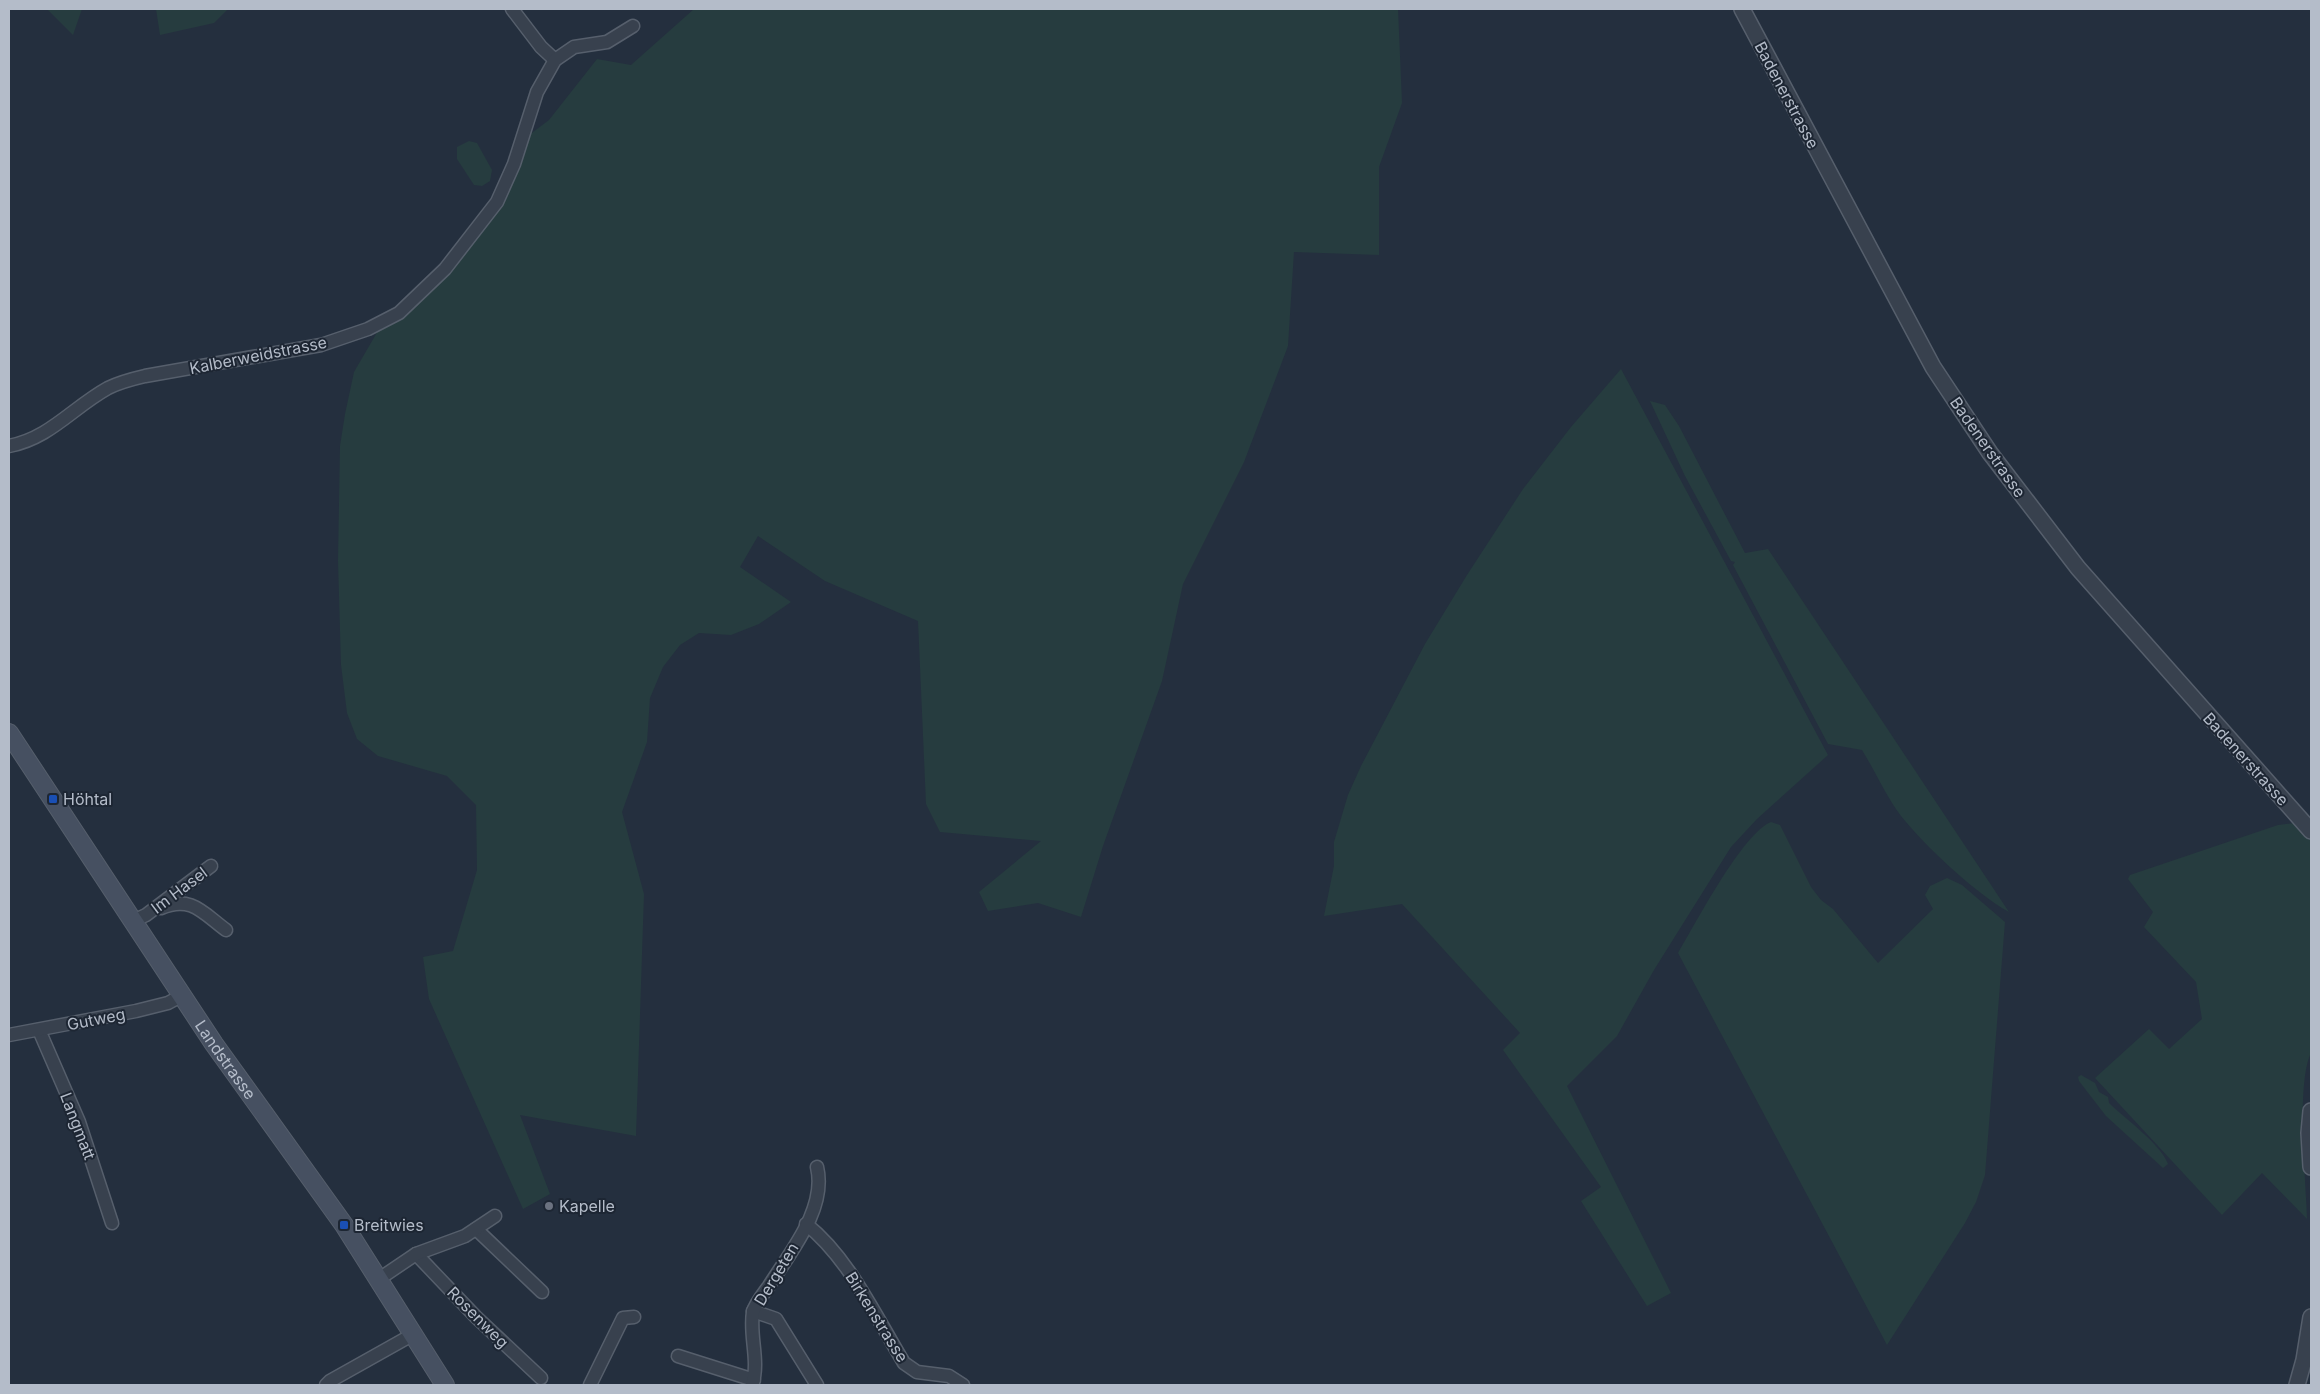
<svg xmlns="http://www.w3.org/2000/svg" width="2320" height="1394" font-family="Inter,sans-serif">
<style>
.green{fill:#263c3f}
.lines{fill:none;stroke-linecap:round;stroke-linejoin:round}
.minor-casing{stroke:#565f6c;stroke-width:15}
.tertiary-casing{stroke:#565f6c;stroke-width:18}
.secondary-casing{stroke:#565f6c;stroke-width:20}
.minor{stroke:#38414e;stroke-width:12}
.tertiary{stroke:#38414e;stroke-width:15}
.secondary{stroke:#465061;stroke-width:18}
.transit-dot{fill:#1a4fb4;stroke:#1d2633;stroke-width:2}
.worship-dot{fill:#6b7280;stroke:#1d2633;stroke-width:2}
.labels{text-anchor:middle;stroke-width:4;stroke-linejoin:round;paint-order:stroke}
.street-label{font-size:16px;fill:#b4bcc9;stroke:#1d2633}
.poi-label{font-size:16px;fill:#b4bcc9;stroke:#1d2633;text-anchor:start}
</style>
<rect width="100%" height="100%" fill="#242f3e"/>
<g class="green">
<polygon points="47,9 82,9 73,35"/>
<polygon points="156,9 228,9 214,23 160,35"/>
<polygon points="694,9 1398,9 1402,103 1379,167 1379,255 1294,252 1288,346 1244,462 1183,584 1162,681 1103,846 1081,917 1038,903 988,911 979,892 1041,841 940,832 926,804 918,621 825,581 758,536 740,567 791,602 759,624 731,635 699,633 680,645 663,667 650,698 647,742 622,812 644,894 636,1136 520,1115 550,1194 523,1209 429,999 423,957 453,951 477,870 476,805 447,776 378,756 357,739 347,713 341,665 338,561 340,446 345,414 354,372 379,329 459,260 529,135 549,120 597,59 631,65"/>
<polygon points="469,141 477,143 492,170 490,181 482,186 474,185 457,159 457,147"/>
<polygon points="1621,369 1828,755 1757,819 1731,847 1654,970 1617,1036 1567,1086 1671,1293 1647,1306 1581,1201 1601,1187 1503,1050 1520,1033 1402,904 1324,916 1334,866 1334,842 1348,795 1361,766 1425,644 1467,575 1523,489 1571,427"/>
<path d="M 1650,401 L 1665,405 L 1679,426 L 1745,553 L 1768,549 L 2009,912 C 1975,893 1926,847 1901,816 C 1886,796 1875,771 1862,750 L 1828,744 L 1733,565 L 1735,562 L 1731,561 L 1685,476 Z"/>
<path d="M 1771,822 L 1780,825 L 1811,887 L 1821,900 L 1833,909 L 1878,963 L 1933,909 L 1925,895 L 1930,886 L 1947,878 L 1962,885 L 2005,922 L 1985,1175 L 1976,1202 L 1965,1223 L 1887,1345 L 1678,953 C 1696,923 1742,834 1771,822 Z"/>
<path d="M 2295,823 L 2311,840 L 2311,1053 C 2296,1083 2306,1181 2307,1219 L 2262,1173 L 2222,1215 L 2095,1078 L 2149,1029 L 2169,1049 L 2202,1019 L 2196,982 L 2144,927 L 2153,912 L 2128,879 L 2130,875 L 2278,825 Z"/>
<path d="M 2081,1075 L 2095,1083 L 2099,1092 L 2108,1097 L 2109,1103 C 2124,1118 2161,1144 2168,1164 L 2163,1168 L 2106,1116 L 2079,1081 L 2078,1077 Z"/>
</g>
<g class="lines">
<g class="minor-casing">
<g id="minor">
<polyline points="512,9 541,47 555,60"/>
<path d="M 9,446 C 50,438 72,408 108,388 C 120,382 132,379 145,376 L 321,345 L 368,329 L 399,313 L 445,269 L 497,202 L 514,164 L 537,92 L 555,60 L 574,47 L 607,42 L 633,26"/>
<path d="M 161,908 C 191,895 203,913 226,930"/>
<polyline points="133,921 146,915 211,866"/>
<polyline points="39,1030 79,1122 112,1223"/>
<polyline points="9,1035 136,1011 168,1003 181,996"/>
<path d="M 806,1224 C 849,1258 876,1317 904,1363 L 917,1372 L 949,1376 L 963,1385"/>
<polyline points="476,1229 542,1292"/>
<polyline points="416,1254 476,1317 541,1378"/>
<polyline points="379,1279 416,1254 465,1236 495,1216"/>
<polyline points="753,1311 776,1319 817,1385"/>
<polyline points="678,1356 754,1380"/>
<polyline points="326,1385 330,1381 412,1335"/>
<polyline points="590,1385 623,1318 634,1317"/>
<path d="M 752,1385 C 760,1361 749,1336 753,1312 C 755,1304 764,1293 769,1286 C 790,1252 827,1209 817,1167"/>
</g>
</g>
<g class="tertiary-casing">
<g id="tertiary">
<polyline points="1742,9 1933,367 1990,453 2078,568 2311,831"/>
<polyline points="2311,1111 2309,1133 2311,1167"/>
<polyline points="2297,1385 2304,1360 2311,1317"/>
</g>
</g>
<g class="secondary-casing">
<g id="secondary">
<path id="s1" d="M 9,733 L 214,1044 L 344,1225 L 445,1385"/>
</g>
</g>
<use href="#minor" class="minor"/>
<use href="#tertiary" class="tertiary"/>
<use href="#secondary" class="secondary"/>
</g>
<g class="transit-dot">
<rect x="48" y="794" width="10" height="10" rx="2.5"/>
<rect x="339" y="1220" width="10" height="10" rx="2.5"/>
</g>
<circle class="worship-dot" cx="549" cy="1206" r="5"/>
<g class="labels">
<g class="street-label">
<text transform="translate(1787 95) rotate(62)" y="6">Badenerstrasse</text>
<text transform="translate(258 355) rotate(-11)" y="6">Kalberweidstrasse</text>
<text transform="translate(1988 447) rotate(55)" y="6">Badenerstrasse</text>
<text transform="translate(2246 759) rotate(48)" y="6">Badenerstrasse</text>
<text transform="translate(179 890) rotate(-37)" y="6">Im Hasel</text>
<text transform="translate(96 1019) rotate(-11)" y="6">Gutweg</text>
<text dy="6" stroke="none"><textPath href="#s1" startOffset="392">Landstrasse</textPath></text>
<text transform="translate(78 1126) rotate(69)" y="6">Langmatt</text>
<text transform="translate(776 1274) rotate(-59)" y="6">Dergeten</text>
<text transform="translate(478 1317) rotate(45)" y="6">Rosenweg</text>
<text transform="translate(877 1317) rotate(58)" y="6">Birkenstrasse</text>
</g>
<g class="poi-label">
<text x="63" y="805">Höhtal</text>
<text x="559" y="1212">Kapelle</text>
<text x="354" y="1231">Breitwies</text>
</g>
</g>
<rect width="2320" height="1394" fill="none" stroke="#b4bcc9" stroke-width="20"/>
</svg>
